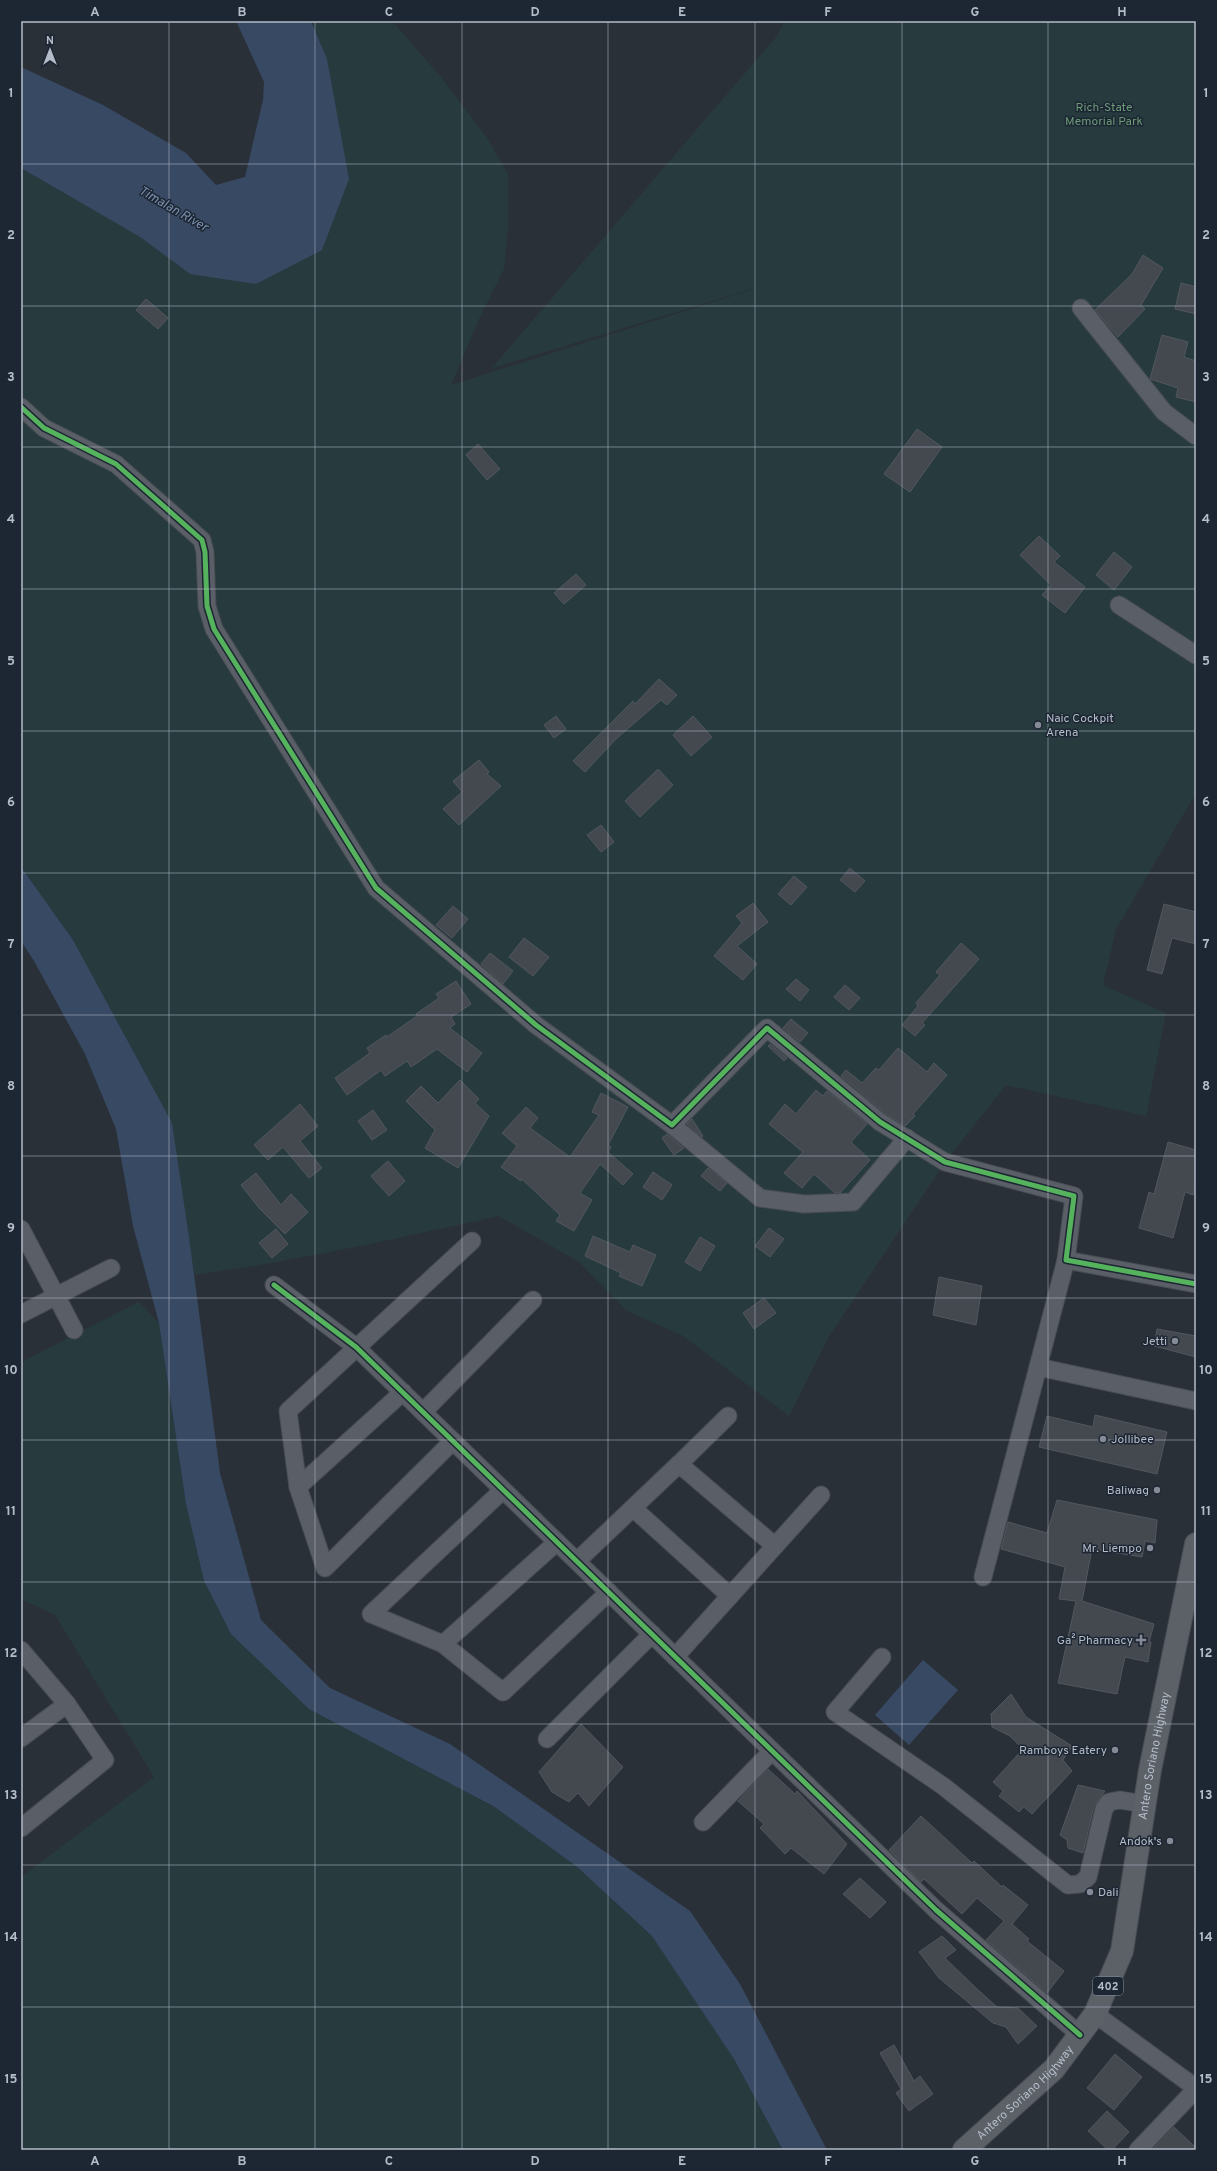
<svg xmlns="http://www.w3.org/2000/svg" width="1217" height="2171" font-family="Overpass,sans-serif">
<style>
.green{fill:#273a3e}
.water{fill:#384963}
.building{fill:#444950;stroke:#52575f}
.lines{fill:none;stroke-linecap:round;stroke-linejoin:round}
.minor-casing{stroke:#484c53;stroke-width:19}
.primary-casing{stroke:#484c55;stroke-width:24}
.minor{stroke:#5a5e66;stroke-width:17}
.primary{stroke:#5c6168;stroke-width:22}
.cycleway-casing{stroke:#1d2633;stroke-width:8}
.cycleway{stroke:#56b35d;stroke-width:5}
.grid{fill:none;stroke:#b4bcc9;stroke-width:1;stroke-opacity:0.55}
.poi-dot{fill:#848b96;stroke:#1d2633;stroke-width:1.5}
.labels{text-anchor:middle;stroke-width:3;stroke-linejoin:round;paint-order:stroke}
.shield{fill:#1d2633;stroke:#878f9c;stroke-width:1}
.shield-label{font-size:11px;font-weight:bold;fill:#b4bcc9}
.park-label{font-size:12px;fill:#6b9a76;stroke:#1d2633}
.poi-label{font-size:12px;fill:#b4bcc9;stroke:#1d2633;text-anchor:end}
.street-label{font-size:12px;fill:#b4bcc9;stroke:#1d2633}
.water-label{font-size:13px;font-style:italic;fill:#7c92b1;stroke:#1d2633}
.neatline{fill:none;stroke:#b4bcc9;stroke-width:1.5}
.grid-label{font-size:13px;text-anchor:middle;font-weight:bold;fill:#b4bcc9}
</style>
<rect width="100%" height="100%" fill="#2a3038"/>
<g class="green">
<path d="M 311,21 L 392,21 L 441,77 L 487,138 L 508,174 L 508,228 L 504,269 L 480,317 L 451,385 L 766,285 L 492,368 L 776,37 L 785,21 L 1196,21 L 1196,793 L 1116,929 L 1103,985 L 1166,1013 L 1146,1116 L 1006,1085 L 945,1162 L 828,1338 L 789,1416 L 683,1336 L 627,1311 L 579,1262 L 499,1216 C 398,1238 297,1261 194,1275 L 190,1244 L 73,940 L 21,867 L 21,168 L 140,237 L 190,274 L 327,59 Z"/>
<polygon points="139,1302 159,1323 186,1504 204,1581 231,1634 429,1771 494,1807 576,1866 652,1936 734,2059 783,2150 21,2150 21,1877 154,1777 55,1615 21,1599 21,1362"/>
</g>
<g class="water">
<polygon points="236,21 311,21 327,59 349,179 322,250 256,284 190,274 140,237 21,168 21,67 103,105 186,153 216,185 245,177 263,100 264,82"/>
<polygon points="21,867 73,940 172,1123 190,1244 220,1473 261,1620 330,1688 450,1744 690,1911 740,1984 827,2150 783,2150 734,2059 652,1936 576,1866 493,1806 309,1709 231,1634 204,1581 186,1504 159,1323 133,1226 116,1129 85,1054 34,961 21,941"/>
<polygon points="923,1660 958,1690 909,1745 875,1715"/>
</g>
<g class="building">
<polygon points="1143,255 1163,268 1141,305 1145,309 1118,337 1095,310 1132,274"/>
<polygon points="1181,283 1196,287 1196,314 1175,309"/>
<polygon points="146,299 168,318 158,329 136,310"/>
<polygon points="1162,335 1188,342 1184,357 1196,361 1196,402 1176,397 1178,388 1150,379"/>
<polygon points="917,429 942,447 910,492 884,474"/>
<polygon points="478,444 500,469 487,480 466,455"/>
<polygon points="1039,536 1060,556 1054,562 1085,587 1065,613 1042,595 1051,585 1020,555"/>
<polygon points="1114,552 1132,567 1114,590 1096,575"/>
<polygon points="576,574 586,585 564,604 554,593"/>
<polygon points="659,679 677,695 667,705 661,700 616,739 585,772 573,761 633,701 635,704"/>
<polygon points="556,716 566,729 554,738 544,725"/>
<polygon points="693,716 712,737 691,756 673,735"/>
<polygon points="479,760 489,772 487,774 501,786 459,825 443,809 462,792 453,781"/>
<polygon points="658,769 673,785 640,817 625,801"/>
<polygon points="601,825 614,842 601,852 587,835"/>
<polygon points="850,868 865,881 855,892 840,880"/>
<polygon points="794,876 807,887 791,905 778,894"/>
<polygon points="753,903 768,922 737,946 757,964 743,980 714,956 742,923 736,916"/>
<polygon points="1164,904 1196,912 1196,944 1172,938 1162,974 1147,970"/>
<polygon points="453,906 468,919 452,938 436,925"/>
<polygon points="524,938 549,957 533,976 509,957"/>
<polygon points="961,943 979,959 922,1023 925,1025 915,1036 902,1025 918,1006 916,1003 940,975 936,972"/>
<polygon points="490,953 513,971 503,984 481,964"/>
<polygon points="796,979 809,990 800,1001 786,989"/>
<polygon points="456,981 471,1004 451,1017 455,1024 450,1028 482,1053 467,1072 437,1049 411,1067 407,1061 385,1076 381,1070 347,1095 335,1078 370,1053 367,1048 386,1035 387,1037 417,1016 416,1014 439,998 436,994"/>
<polygon points="845,985 860,998 849,1010 834,997"/>
<polygon points="791,1019 808,1033 800,1042 783,1028"/>
<polygon points="770,1044 787,1058 784,1061 768,1046"/>
<polygon points="898,1048 927,1072 934,1063 947,1075 913,1114 915,1116 905,1126 886,1114 841,1076 846,1070 862,1083 876,1068 879,1070"/>
<polygon points="460,1080 479,1099 475,1103 489,1116 458,1168 425,1148 435,1130 406,1101 421,1086 438,1103"/>
<polygon points="816,1090 823,1096 827,1091 867,1124 851,1142 870,1160 840,1193 835,1193 814,1174 802,1188 784,1173 803,1152 769,1124 785,1104 796,1114"/>
<polygon points="601,1093 628,1107 608,1145 611,1147 608,1152 633,1174 623,1185 600,1164 580,1193 592,1200 574,1231 556,1221 560,1215 522,1179 521,1181 501,1167 517,1146 502,1133 526,1107 538,1118 530,1128 570,1157 599,1115 592,1112"/>
<polygon points="300,1104 318,1126 300,1141 322,1168 309,1178 283,1147 268,1160 254,1145"/>
<polygon points="373,1110 387,1130 372,1140 358,1121"/>
<polygon points="692,1119 703,1136 702,1137 687,1124"/>
<polygon points="667,1134 684,1148 674,1155 662,1138"/>
<polygon points="1168,1142 1196,1150 1196,1183 1193,1195 1185,1192 1173,1238 1139,1228 1149,1192 1154,1194"/>
<polygon points="388,1161 405,1181 389,1196 371,1176"/>
<polygon points="708,1168 727,1183 720,1191 701,1176"/>
<polygon points="653,1172 672,1185 662,1200 643,1187"/>
<polygon points="256,1173 281,1205 291,1194 308,1212 285,1234 259,1208 241,1185"/>
<polygon points="769,1228 784,1239 770,1257 755,1246"/>
<polygon points="276,1229 288,1244 272,1258 259,1243"/>
<polygon points="593,1236 630,1252 633,1245 656,1255 642,1286 619,1276 621,1273 585,1256"/>
<polygon points="700,1237 715,1246 700,1271 685,1262"/>
<polygon points="939,1277 982,1286 976,1325 933,1315"/>
<polygon points="764,1298 776,1313 754,1329 743,1313"/>
<polygon points="1157,1329 1196,1336 1196,1357 1154,1346"/>
<polygon points="1095,1415 1167,1432 1157,1474 1039,1447 1047,1416 1093,1427"/>
<polygon points="1057,1500 1157,1520 1155,1543 1145,1541 1142,1557 1092,1549 1082,1601 1154,1624 1149,1642 1151,1642 1148,1662 1125,1657 1117,1694 1058,1683 1076,1601 1059,1599 1065,1567 1001,1549 1008,1522 1047,1533"/>
<polygon points="1011,1694 1026,1717 1072,1746 1063,1760 1072,1771 1032,1814 1024,1807 1019,1812 999,1796 1003,1791 993,1782 1023,1749 1010,1736 992,1727 991,1714"/>
<polygon points="581,1724 623,1767 589,1806 578,1793 569,1802 552,1792 539,1772"/>
<polygon points="768,1769 795,1794 797,1791 847,1844 824,1874 791,1848 785,1854 760,1828 764,1824 738,1801"/>
<polygon points="1078,1785 1105,1791 1094,1806 1083,1853 1068,1848 1067,1840 1060,1835"/>
<polygon points="921,1816 972,1863 974,1861 1002,1887 1003,1885 1028,1905 1012,1924 1029,1939 1027,1941 1064,1971 1047,1993 986,1940 1004,1921 977,1898 962,1914 924,1879 921,1882 889,1850"/>
<polygon points="860,1878 886,1902 870,1918 843,1894"/>
<polygon points="942,1936 956,1950 945,1958 976,1988 997,2007 1018,2008 1037,2026 1018,2044 1006,2027 993,2023 939,1978 919,1952"/>
<polygon points="894,2045 914,2081 920,2076 933,2094 909,2111 896,2093 901,2089 880,2053"/>
<polygon points="1115,2054 1142,2077 1114,2110 1087,2088"/>
<polygon points="1107,2111 1129,2132 1112,2150 1108,2150 1088,2131"/>
<polygon points="1174,2127 1196,2148 1196,2150 1152,2150"/>
</g>
<g class="lines">
<g class="minor-casing">
<g id="minor">
<polyline points="1081,308 1164,412 1196,436"/>
<polyline points="21,407 44,428 116,464 202,540 205,552 207,606 214,629 376,888 536,1025 672,1125 767,1028 880,1122 945,1162 1074,1196 1066,1260 1196,1284"/>
<polyline points="1119,605 1196,655"/>
<polyline points="672,1125 760,1198 804,1204 853,1202 907,1138"/>
<polyline points="21,1229 74,1330"/>
<polyline points="274,1285 356,1347 936,1910 1080,2035"/>
<polyline points="21,1314 111,1268"/>
<polyline points="1038,1367 1196,1401"/>
<polyline points="423,1412 533,1300"/>
<polyline points="453,1441 325,1568 298,1487 288,1411 472,1241"/>
<polyline points="679,1464 728,1416"/>
<polyline points="298,1487 403,1392"/>
<polyline points="503,1490 371,1614 443,1644 503,1692 609,1592"/>
<polyline points="633,1508 730,1596"/>
<polyline points="775,1546 821,1495"/>
<polyline points="577,1561 679,1464 775,1546 675,1657"/>
<polyline points="983,1577 1066,1260"/>
<polyline points="443,1644 557,1542"/>
<polyline points="21,1650 67,1704 105,1760 21,1828"/>
<polyline points="882,1657 835,1712 943,1786 1068,1885 1080,1884 1088,1877 1104,1809 1109,1802 1120,1800 1144,1804"/>
<polyline points="21,1738 67,1704"/>
<polyline points="547,1739 652,1634"/>
<polyline points="703,1822 772,1751"/>
<polyline points="1095,2014 1196,2088"/>
<polyline points="1138,2150 1196,2089"/>
</g>
</g>
<g class="primary-casing">
<g id="primary">
<path id="s1" d="M 964,2150 L 1054,2069 L 1095,2014 L 1122,1951 L 1150,1770 L 1196,1544"/>
</g>
</g>
<use href="#minor" class="minor"/>
<use href="#primary" class="primary"/>
<g class="cycleway-casing">
<g id="cycleway">
<polyline points="21,407 44,428 116,464 202,540 205,552 207,606 214,629 376,888 536,1025 672,1125 767,1028 880,1122 945,1162 1074,1196 1066,1260 1196,1284"/>
<polyline points="274,1285 356,1347 936,1910 1080,2035"/>
</g>
</g>
<use href="#cycleway" class="cycleway"/>
</g>
<path class="grid" d="M 169,21 L 169,2150M 315,21 L 315,2150M 462,21 L 462,2150M 608,21 L 608,2150M 755,21 L 755,2150M 902,21 L 902,2150M 1048,21 L 1048,2150M 21,164 L 1196,164M 21,306 L 1196,306M 21,447 L 1196,447M 21,589 L 1196,589M 21,731 L 1196,731M 21,873 L 1196,873M 21,1015 L 1196,1015M 21,1156 L 1196,1156M 21,1298 L 1196,1298M 21,1440 L 1196,1440M 21,1582 L 1196,1582M 21,1724 L 1196,1724M 21,1865 L 1196,1865M 21,2007 L 1196,2007"/>
<g class="poi-dot">
<circle cx="1038" cy="725" r="4"/>
<circle cx="1175" cy="1341" r="4"/>
<circle cx="1103" cy="1439" r="4"/>
<circle cx="1157" cy="1490" r="4"/>
<circle cx="1150" cy="1548" r="4"/>
<path d="M1139 1634h4v4h4v4h-4v4h-4v-4h-4v-4h4z"/>
<circle cx="1115" cy="1750" r="4"/>
<circle cx="1170" cy="1841" r="4"/>
<circle cx="1090" cy="1892" r="4"/>
</g>
<g class="labels">
<rect class="shield" x="1093" y="1977" width="30" height="18" rx="3"/>
<g class="shield-label">
<text x="1108" y="1990">402</text>
</g>
<g class="park-label">
<text x="1104" y="111">Rich-State<tspan x="1104" dy="14">Memorial Park</tspan></text>
</g>
<g class="poi-label">
<text x="1046" y="722" text-anchor="start">Naic Cockpit<tspan x="1046" dy="14">Arena</tspan></text>
<text x="1167" y="1345">Jetti</text>
<text x="1111" y="1443" text-anchor="start">Jollibee</text>
<text x="1149" y="1494">Baliwag</text>
<text x="1142" y="1552">Mr. Liempo</text>
<text x="1133" y="1644">Ga² Pharmacy</text>
<text x="1107" y="1754">Ramboys Eatery</text>
<text x="1162" y="1845">Andok's</text>
<text x="1098" y="1896" text-anchor="start">Dali</text>
</g>
<g class="street-label">
<text dy="4" stroke="none"><textPath href="#s1" startOffset="456">Antero Soriano Highway</textPath></text>
<text dy="4" stroke="none"><textPath href="#s1" startOffset="84">Antero Soriano Highway</textPath></text>
</g>
<g class="water-label">
<text transform="translate(174 208) rotate(30)" y="5">Timalan River</text>
</g>
</g>
<rect width="1217" height="2171" fill="none" stroke="#1d2633" stroke-width="44"/>
<g transform="translate(50 50)" stroke="#1d2633" stroke-width="3" paint-order="stroke">
<path d="M0-3L7 15L0 10L-7 15Z" fill="#b4bcc9"/>
<text y="-6" font-size="11" font-weight="bold" text-anchor="middle" fill="#b4bcc9">N</text>
</g>
<rect x="22" y="22" width="1173" height="2127" class="neatline"/>
<g class="grid-label">
<text x="95" y="16">A</text>
<text x="242" y="16">B</text>
<text x="389" y="16">C</text>
<text x="535" y="16">D</text>
<text x="682" y="16">E</text>
<text x="828" y="16">F</text>
<text x="975" y="16">G</text>
<text x="1122" y="16">H</text>
<text x="11" y="97">1</text>
<text x="1206" y="97">1</text>
<text x="11" y="239">2</text>
<text x="1206" y="239">2</text>
<text x="11" y="381">3</text>
<text x="1206" y="381">3</text>
<text x="11" y="523">4</text>
<text x="1206" y="523">4</text>
<text x="11" y="665">5</text>
<text x="1206" y="665">5</text>
<text x="11" y="806">6</text>
<text x="1206" y="806">6</text>
<text x="11" y="948">7</text>
<text x="1206" y="948">7</text>
<text x="11" y="1090">8</text>
<text x="1206" y="1090">8</text>
<text x="11" y="1232">9</text>
<text x="1206" y="1232">9</text>
<text x="11" y="1374">10</text>
<text x="1206" y="1374">10</text>
<text x="11" y="1515">11</text>
<text x="1206" y="1515">11</text>
<text x="11" y="1657">12</text>
<text x="1206" y="1657">12</text>
<text x="11" y="1799">13</text>
<text x="1206" y="1799">13</text>
<text x="11" y="1941">14</text>
<text x="1206" y="1941">14</text>
<text x="11" y="2083">15</text>
<text x="1206" y="2083">15</text>
<text x="95" y="2165">A</text>
<text x="242" y="2165">B</text>
<text x="389" y="2165">C</text>
<text x="535" y="2165">D</text>
<text x="682" y="2165">E</text>
<text x="828" y="2165">F</text>
<text x="975" y="2165">G</text>
<text x="1122" y="2165">H</text>
</g>
</svg>
